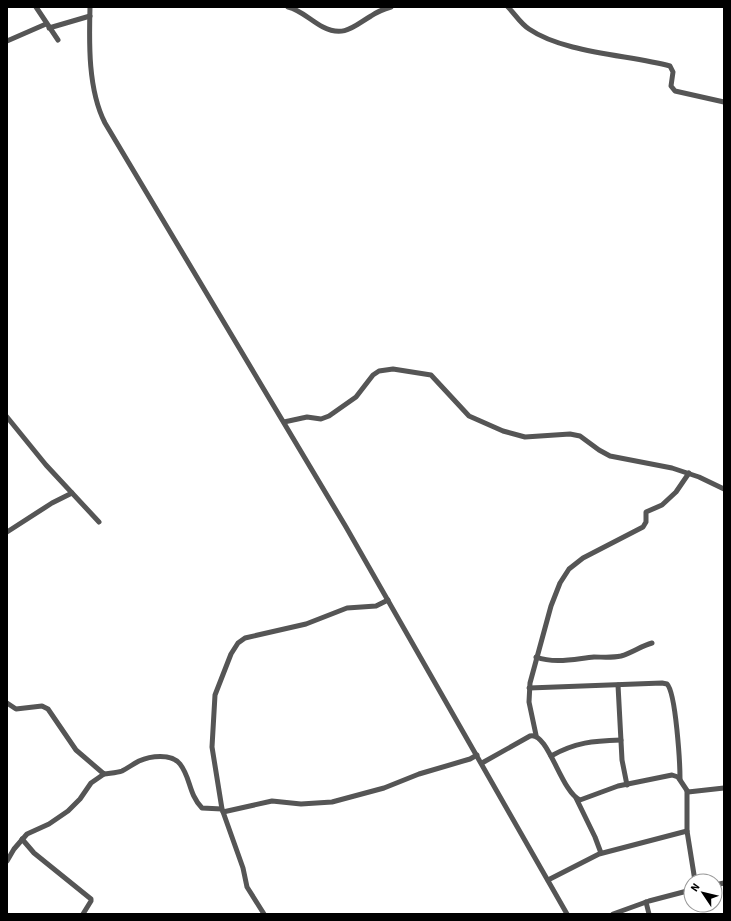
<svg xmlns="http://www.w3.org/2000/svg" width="731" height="921" font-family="'Source Sans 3',sans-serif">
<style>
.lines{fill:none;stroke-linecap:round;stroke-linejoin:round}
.street{stroke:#555;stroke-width:5}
</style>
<rect width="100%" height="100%" fill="#fff"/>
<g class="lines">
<g class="street">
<polyline points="36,7 58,40"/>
<path d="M 90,7 C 89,43 88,90 105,123 L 346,527 L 567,914"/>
<path d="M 288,7 C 301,10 311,21 323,27 C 344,38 354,26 371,16 C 377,12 384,9 391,7"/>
<path d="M 508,7 C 515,14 520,23 529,29 C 564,53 629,55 670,66 L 673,72 L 671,86 L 675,91 L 724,102"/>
<polyline points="49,28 90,16"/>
<polyline points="7,41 46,24"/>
<polyline points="7,417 46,465 99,522"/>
<polyline points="284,422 307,417 321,419 329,416 356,397 373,375 379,371 393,369 431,375 469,416 503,431 525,437 570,434 580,436 599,450 610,456 672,468 699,477 724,489"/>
<polyline points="7,532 52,503 72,493"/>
<path d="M 536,657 C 555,664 574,659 594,657 C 603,657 612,658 621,656 C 632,653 641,646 652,643"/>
<polyline points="618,685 622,760 627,785"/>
<path d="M 529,688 L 662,683 L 667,684 C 676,693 680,764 680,779"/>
<path d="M 7,703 L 16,709 L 42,706 L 48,709 L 76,750 L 104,774 C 110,773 117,773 122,771 C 128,768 133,764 139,761 C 150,756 171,753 180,764 C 191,778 188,793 202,808 L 222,809"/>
<polyline points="536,735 529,702 530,683 551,606 560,583 569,569 583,558 643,527 646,522 646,512 662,505 676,492 689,473"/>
<path d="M 551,756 C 576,742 593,741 621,740"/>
<path d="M 482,763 L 530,736 C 548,731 561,792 580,800 L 618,786 L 672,775 L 678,777 L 688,792 L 724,788"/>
<polyline points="687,791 687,831 695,881"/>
<polyline points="576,798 595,837 601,853"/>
<polyline points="223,812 272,801 301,804 332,802 384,788 419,774 470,759 477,755"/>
<polyline points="22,839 34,853 91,899 91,901 83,914"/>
<polyline points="7,861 14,849 27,834 49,824 68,811 80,799 91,783 104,774"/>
<polyline points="548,880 599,854 687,831"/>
<polyline points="715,885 724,883"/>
<polyline points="646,902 649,914"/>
<polyline points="264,914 247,887 243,868 222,809 212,747 215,695 231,654 238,643 245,638 306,624 347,608 376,606 388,600"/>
<polyline points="613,914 649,901 691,890"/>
</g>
</g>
<rect width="731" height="921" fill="none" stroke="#000000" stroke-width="16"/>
<g transform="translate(703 893) rotate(305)"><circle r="19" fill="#ffffff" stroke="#999999"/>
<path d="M0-3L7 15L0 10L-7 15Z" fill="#000000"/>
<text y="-6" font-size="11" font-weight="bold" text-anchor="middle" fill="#000000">N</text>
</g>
</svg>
